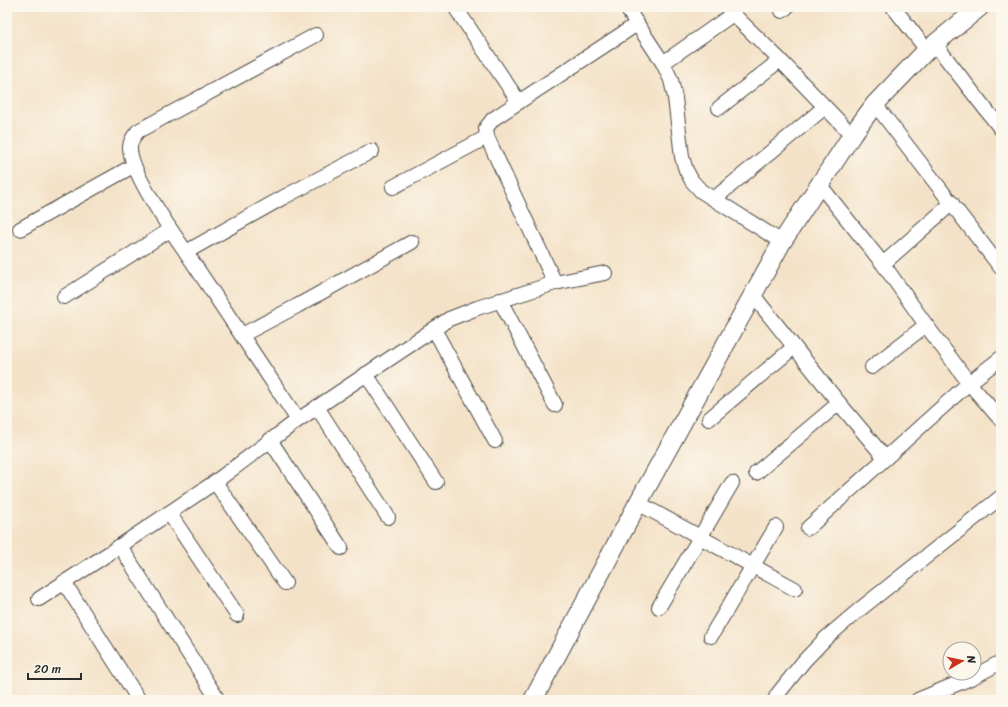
<svg xmlns="http://www.w3.org/2000/svg" width="1008" height="707" font-family="Sriracha,sans-serif">
<style>
.lines{fill:none;stroke-linecap:round;stroke-linejoin:round}
.minor-casing{stroke:#494643;stroke-width:16}
.tertiary-casing{stroke:#494643;stroke-width:20}
.minor{stroke:#fff;stroke-width:14}
.tertiary{stroke:#fff;stroke-width:18}
</style>
<rect width="100%" height="100%" fill="#fbf7ec"/>
<filter id="ink" filterUnits="userSpaceOnUse"><feTurbulence type="fractalNoise" baseFrequency=".025" numOctaves="2"/><feDisplacementMap in="SourceGraphic" scale="8" xChannelSelector="R" yChannelSelector="G"/><feConvolveMatrix kernelMatrix="1 2 1 2 8 2 1 2 1" color-interpolation-filters="sRGB"/></filter>
<filter id="wash" filterUnits="userSpaceOnUse"><feTurbulence type="fractalNoise" baseFrequency=".012" numOctaves="4" result="noise"/><feDisplacementMap in="SourceGraphic" scale="16" xChannelSelector="R" yChannelSelector="G"/><feGaussianBlur stdDeviation="0.9" result="paint"/><feColorMatrix in="noise" values="0 0 0 0 0 0 0 0 0 0 0 0 0 0 0 0 0 1.4 0 .05"/><feComposite in="paint" operator="in"/></filter>
<g filter="url(#wash)">
<rect width="100%" height="100%" fill="#f4e2c8"/>
</g>
<g filter="url(#ink)">
<g class="lines">
<g class="minor-casing">
<g id="minor">
<polyline points="455,7 519,102"/>
<polyline points="626,7 663,63 671,80 675,98 682,157 686,170 692,181 701,191 782,242"/>
<polyline points="727,7 733,14 780,60 852,135"/>
<polyline points="893,7 927,50"/>
<polyline points="782,11 787,7"/>
<polyline points="935,44 1001,129"/>
<polyline points="663,63 733,14"/>
<polyline points="875,104 1001,268"/>
<polyline points="719,108 780,60"/>
<polyline points="819,184 883,264 926,325 969,383 1001,420"/>
<polyline points="393,187 487,137"/>
<polyline points="714,199 825,107"/>
<polyline points="20,229 133,166"/>
<polyline points="186,252 282,198 372,151"/>
<polyline points="883,264 952,203"/>
<polyline points="555,283 487,137 486,128 493,119 637,24"/>
<polyline points="753,295 839,403 885,458"/>
<polyline points="64,297 170,230"/>
<polyline points="500,300 555,405"/>
<polyline points="434,329 495,441"/>
<polyline points="242,335 297,306 412,242"/>
<polyline points="872,367 926,325"/>
<polyline points="366,374 436,482"/>
<polyline points="317,407 388,517"/>
<polyline points="709,419 794,347"/>
<path d="M 298,420 L 186,252 C 172,232 129,170 130,147 C 130,141 134,136 138,131 L 316,35"/>
<polyline points="270,440 341,548"/>
<polyline points="756,473 839,403"/>
<polyline points="215,482 285,583"/>
<polyline points="638,503 795,589"/>
<polyline points="169,513 237,615"/>
<polyline points="808,528 969,383 1001,358"/>
<polyline points="120,546 218,700"/>
<polyline points="64,582 139,700"/>
<polyline points="39,599 120,546 215,482 298,420 449,319 477,308 555,283 605,273"/>
<polyline points="659,607 732,483"/>
<polyline points="711,636 776,527"/>
<polyline points="775,700 777,695 804,661 826,638 859,610 1001,497"/>
<polyline points="918,700 973,677 1001,662"/>
</g>
</g>
<g class="tertiary-casing">
<polyline id="tertiary" points="533,700 638,503 782,242 852,135 875,104 927,50 980,7"/>
</g>
<use href="#minor" class="minor"/>
<use href="#tertiary" class="tertiary"/>
</g>
</g>
<rect width="1008" height="707" fill="none" stroke="#fbf7ec" stroke-width="24"/>
<g transform="translate(962 661) rotate(81)"><circle r="19" fill="#fbf7ec" stroke="#a8a59f"/>
<path d="M0-3L7 15L0 10L-7 15Z" fill="#c8321e"/>
<text y="-6" font-size="11" font-weight="bold" text-anchor="middle" fill="#2b2b2b">N</text>
</g>
<path d="M28 673v6h53v-6" fill="none" stroke="#2b2b2b" stroke-width="2"/>
<text x="34" y="673" font-size="12" fill="#2b2b2b" stroke="#fbf7ec" stroke-width="3" paint-order="stroke">20 m</text>
</svg>
